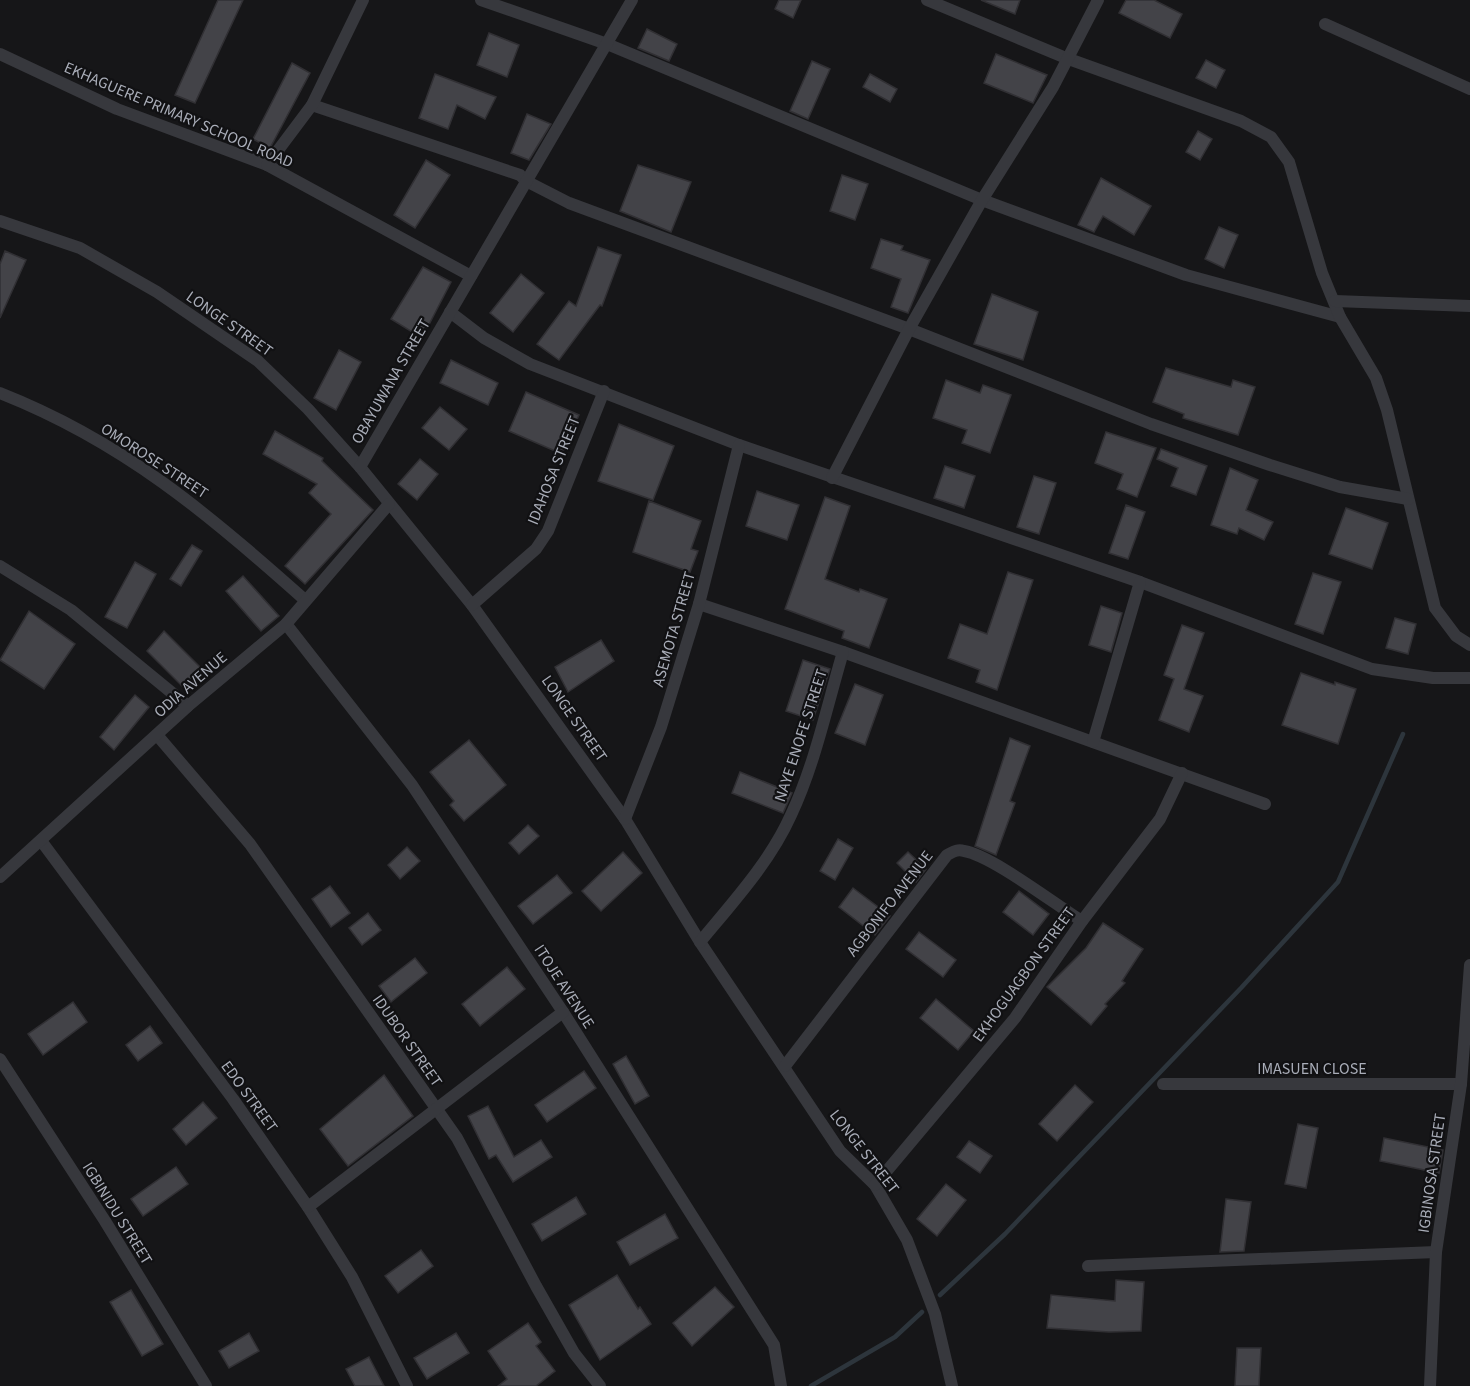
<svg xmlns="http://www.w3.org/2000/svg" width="1470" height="1386" font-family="'Source Sans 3',sans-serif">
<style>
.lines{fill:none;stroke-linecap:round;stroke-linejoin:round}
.stream{stroke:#2d353c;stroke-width:4.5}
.building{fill:#434348;stroke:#313034;stroke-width:1.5}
.street{stroke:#37383d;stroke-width:12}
.labels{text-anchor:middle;stroke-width:4.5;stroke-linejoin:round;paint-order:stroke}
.street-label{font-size:16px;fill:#a9adb8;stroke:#111113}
</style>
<rect width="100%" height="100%" fill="#161618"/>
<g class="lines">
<g class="stream">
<polyline points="940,1295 1005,1234 1241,988 1338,882 1403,734"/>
<polyline points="811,1386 895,1337 922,1312"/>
</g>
</g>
<g class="building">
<polygon points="218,0 243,0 195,103 175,95"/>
<polygon points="779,0 801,0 793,18 775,9"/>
<polygon points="981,0 1020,0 1015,14"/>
<polygon points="1126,0 1154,0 1182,14 1170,38 1119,13"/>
<polygon points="647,29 677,44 669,61 638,48"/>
<polygon points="489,33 519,45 507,77 477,65"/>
<polygon points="996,54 1047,75 1033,103 984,83"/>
<polygon points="1206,60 1225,70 1216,88 1196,78"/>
<polygon points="812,61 830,69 808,119 790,111"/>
<polygon points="292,63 310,73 270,148 253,139"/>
<polygon points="435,74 496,97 485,119 457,105 448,129 419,118"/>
<polygon points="870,74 897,89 890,102 863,87"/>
<polygon points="527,114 551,124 529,160 511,153"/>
<polygon points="1198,131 1212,139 1200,160 1186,152"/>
<polygon points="426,160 450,175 415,228 394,215"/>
<polygon points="638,165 691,182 671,232 620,211"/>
<polygon points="842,175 868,184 855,220 830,211"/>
<polygon points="1101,178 1151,206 1134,235 1103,216 1094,232 1078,225"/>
<polygon points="1219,227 1238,235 1224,268 1205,259"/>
<polygon points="881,239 903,246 901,250 930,260 908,313 891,307 901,279 871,268"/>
<polygon points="598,247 621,255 602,306 600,305 559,360 537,344 569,301 576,306"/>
<polygon points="5,251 26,260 0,318 0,264"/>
<polygon points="423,267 451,282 422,338 391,319"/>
<polygon points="521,274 544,293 513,332 490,313"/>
<polygon points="992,294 1038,312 1023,360 974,344"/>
<polygon points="339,350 361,362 336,410 314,398"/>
<polygon points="451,360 498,383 488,405 440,383"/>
<polygon points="1166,368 1231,387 1233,380 1255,387 1238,435 1183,418 1184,414 1153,402"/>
<polygon points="946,380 980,393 983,385 1011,395 990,453 962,443 967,430 933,418"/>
<polygon points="526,392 579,415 562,454 509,431"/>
<polygon points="440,407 467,429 449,450 422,428"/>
<polygon points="619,424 674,446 653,500 598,481"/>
<polygon points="275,431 323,458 322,461 373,510 305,584 285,566 331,514 309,493 317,484 263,454"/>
<polygon points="1106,432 1156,448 1137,497 1117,489 1123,474 1095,463"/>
<polygon points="1161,449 1207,466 1196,495 1171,486 1178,468 1157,459"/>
<polygon points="420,459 438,474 417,500 398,484"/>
<polygon points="945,466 975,476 964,508 934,498"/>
<polygon points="1230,468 1258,480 1246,510 1273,522 1264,540 1239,528 1237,534 1211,525"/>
<polygon points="1034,476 1056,483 1039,534 1017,527"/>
<polygon points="757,491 799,505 787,540 746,526"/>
<polygon points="825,497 850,506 825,579 859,592 860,589 887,599 869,648 842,638 844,631 785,609"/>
<polygon points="649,501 701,521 691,549 698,551 690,572 633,552"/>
<polygon points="1126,505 1145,512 1128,559 1109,553"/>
<polygon points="1346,508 1388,523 1372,569 1329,554"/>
<polygon points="192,545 202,551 181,586 170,579"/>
<polygon points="135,562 156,574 127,628 105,617"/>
<polygon points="1008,572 1033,580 997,690 976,682 980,670 948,658 960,624 987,634"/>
<polygon points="1313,573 1341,582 1323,634 1295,624"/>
<polygon points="243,576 279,616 261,631 226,591"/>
<polygon points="1101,606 1122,613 1111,652 1089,645"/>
<polygon points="29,611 75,644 44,689 0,660"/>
<polygon points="1395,618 1416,624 1408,654 1386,648"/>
<polygon points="1182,625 1204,633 1184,689 1203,696 1189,732 1159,720 1174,679 1164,675"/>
<polygon points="164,631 202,669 185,689 147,651"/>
<polygon points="601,640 614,661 568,692 555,667"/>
<polygon points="803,660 830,669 813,720 786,711"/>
<polygon points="1301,673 1335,685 1335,682 1356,689 1338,744 1282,725"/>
<polygon points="855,684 883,695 865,745 835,733"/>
<polygon points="135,695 149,707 114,750 100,737"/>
<polygon points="1010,738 1030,746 1010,801 1015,803 996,855 975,846"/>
<polygon points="469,740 506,785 464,821 450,805 454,801 430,772"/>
<polygon points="740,772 792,793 783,813 732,793"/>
<polygon points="528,825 539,836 519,854 509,843"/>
<polygon points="838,839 853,848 835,880 820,871"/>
<polygon points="407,847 420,861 400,879 388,865"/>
<polygon points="623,852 642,873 601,911 582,891"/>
<polygon points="908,852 926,869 916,882 897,863"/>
<polygon points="557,875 572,893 533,924 518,906"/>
<polygon points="330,886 350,913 331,927 312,899"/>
<polygon points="853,888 890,916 875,935 839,907"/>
<polygon points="1019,891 1049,914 1033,935 1003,912"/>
<polygon points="368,913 381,930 362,945 349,928"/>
<polygon points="1103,923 1143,949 1122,981 1125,983 1105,1004 1107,1006 1091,1025 1047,987 1086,948"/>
<polygon points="919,932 956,960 943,977 906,949"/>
<polygon points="415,958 427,973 391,1002 379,986"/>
<polygon points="507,967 525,989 480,1026 462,1004"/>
<polygon points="936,999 974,1031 958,1050 920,1018"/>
<polygon points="73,1002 87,1022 43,1055 28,1034"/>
<polygon points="150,1026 162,1043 138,1061 126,1045"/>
<polygon points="626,1056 649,1096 635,1104 613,1064"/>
<polygon points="584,1071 596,1088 547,1122 535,1105"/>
<polygon points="384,1075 413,1116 348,1166 320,1129"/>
<polygon points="1075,1085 1093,1102 1057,1141 1039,1124"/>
<polygon points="203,1102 217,1118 186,1145 173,1129"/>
<polygon points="488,1106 514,1157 541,1140 552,1157 513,1182 496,1155 489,1159 468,1116"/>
<polygon points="1298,1124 1318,1128 1306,1188 1285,1184"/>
<polygon points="1384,1138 1443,1150 1439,1173 1380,1161"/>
<polygon points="969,1141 992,1156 980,1173 957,1157"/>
<polygon points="176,1167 188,1184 143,1216 131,1199"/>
<polygon points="946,1184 966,1200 937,1236 917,1219"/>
<polygon points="576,1197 586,1214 542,1241 532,1224"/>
<polygon points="1226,1199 1251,1202 1244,1251 1220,1252"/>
<polygon points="665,1214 678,1238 630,1265 617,1242"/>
<polygon points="421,1250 433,1266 398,1293 385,1276"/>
<polygon points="617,1275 638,1309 640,1307 651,1324 600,1360 569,1305"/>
<polygon points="1116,1280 1144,1282 1141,1331 1109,1332 1047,1328 1051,1295 1115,1301"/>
<polygon points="715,1287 734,1307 692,1346 673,1323"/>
<polygon points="131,1290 163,1344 142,1356 110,1302"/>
<polygon points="528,1323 541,1342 536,1346 555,1371 536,1386 498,1386 507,1379 488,1351"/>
<polygon points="249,1333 259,1351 229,1368 219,1351"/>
<polygon points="456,1333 469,1353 427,1379 414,1358"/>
<polygon points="1237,1348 1261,1348 1259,1386 1235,1386"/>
<polygon points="369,1357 384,1386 355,1386 346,1369"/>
</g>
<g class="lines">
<g class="street">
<polyline points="481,0 607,44 982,200 1186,275 1340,317"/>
<polyline points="927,0 1066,58 1241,121 1271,137 1289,162 1322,273 1340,317 1376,378 1387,410 1435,608 1456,636 1470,645"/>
<polyline points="1325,24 1470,89"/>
<polyline points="0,54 117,109 267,165 471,276"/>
<polyline points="312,105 520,175 526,181 569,203 909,329 1151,424 1270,465 1340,487 1408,499"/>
<polyline points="267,165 312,105 363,0"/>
<polyline points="0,221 80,248 157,292 258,361 308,409 360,467 472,605 625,819 700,942 840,1151 875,1185 907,1240 935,1314 952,1386"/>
<polyline points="1335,301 1470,306"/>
<polyline points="450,312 484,338 530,364 739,445 1140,582 1372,669 1433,678 1470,678"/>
<path d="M 0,393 C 122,441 209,514 305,600"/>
<polyline points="360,467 632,0"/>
<polyline points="832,478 909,329 982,200 1053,87 1098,0"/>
<polyline points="0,566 71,610 188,706"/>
<polyline points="699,604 843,652 1265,804"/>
<polyline points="472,605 536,549 548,531 604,391"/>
<polyline points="286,624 412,785 563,1012 774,1345 781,1386"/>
<polyline points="157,735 250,844 457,1138 536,1286 574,1353 600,1386"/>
<polyline points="1093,742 1140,582"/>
<polyline points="625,819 661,727 699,604 739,445"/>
<polyline points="42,842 233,1099 308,1207 352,1277 407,1386"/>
<polyline points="0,877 188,706 286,624 389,504"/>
<path d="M 700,942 C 733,902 770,862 791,815 C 815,764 827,706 843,652"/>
<polyline points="0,1059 105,1221 206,1386"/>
<path d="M 785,1066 L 947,855 C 953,852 957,849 964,851 C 991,855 1056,905 1082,921"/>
<polyline points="1163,1084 1461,1084"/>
<polyline points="875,1185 1015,1018 1082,921 1160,819 1182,773"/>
<polyline points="308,1207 563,1012"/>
<polyline points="1088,1266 1436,1252"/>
<polyline points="1430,1386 1436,1252 1461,1084 1470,965"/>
</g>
</g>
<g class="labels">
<g class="street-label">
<text transform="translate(179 114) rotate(23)" y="6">EKHAGUERE PRIMARY SCHOOL ROAD</text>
<text transform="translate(230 323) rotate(35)" y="6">LONGE STREET</text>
<text transform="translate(390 381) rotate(-60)" y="6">OBAYUWANA STREET</text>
<text transform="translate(155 460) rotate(33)" y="6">OMOROSE STREET</text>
<text transform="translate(553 470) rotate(-68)" y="6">IDAHOSA STREET</text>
<text transform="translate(673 629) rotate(-74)" y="6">ASEMOTA STREET</text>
<text transform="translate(190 684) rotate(-41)" y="6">ODIA AVENUE</text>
<text transform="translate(575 718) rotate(55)" y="6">LONGE STREET</text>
<text transform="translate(800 735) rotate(-72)" y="6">NAYE ENOFE STREET</text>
<text transform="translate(889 903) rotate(-52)" y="6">AGBONIFO AVENUE</text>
<text transform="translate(1023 974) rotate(-54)" y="6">EKHOGUAGBON STREET</text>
<text transform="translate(565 986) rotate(57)" y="6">ITOJE AVENUE</text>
<text transform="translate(408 1040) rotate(55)" y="6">IDUBOR STREET</text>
<text x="1312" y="1074">IMASUEN CLOSE</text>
<text transform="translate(250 1096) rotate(54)" y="6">EDO STREET</text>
<text transform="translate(865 1151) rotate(52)" y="6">LONGE STREET</text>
<text transform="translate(1431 1173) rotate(-82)" y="6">IGBINOSA STREET</text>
<text transform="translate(118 1213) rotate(58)" y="6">IGBINIDU STREET</text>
</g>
</g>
</svg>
